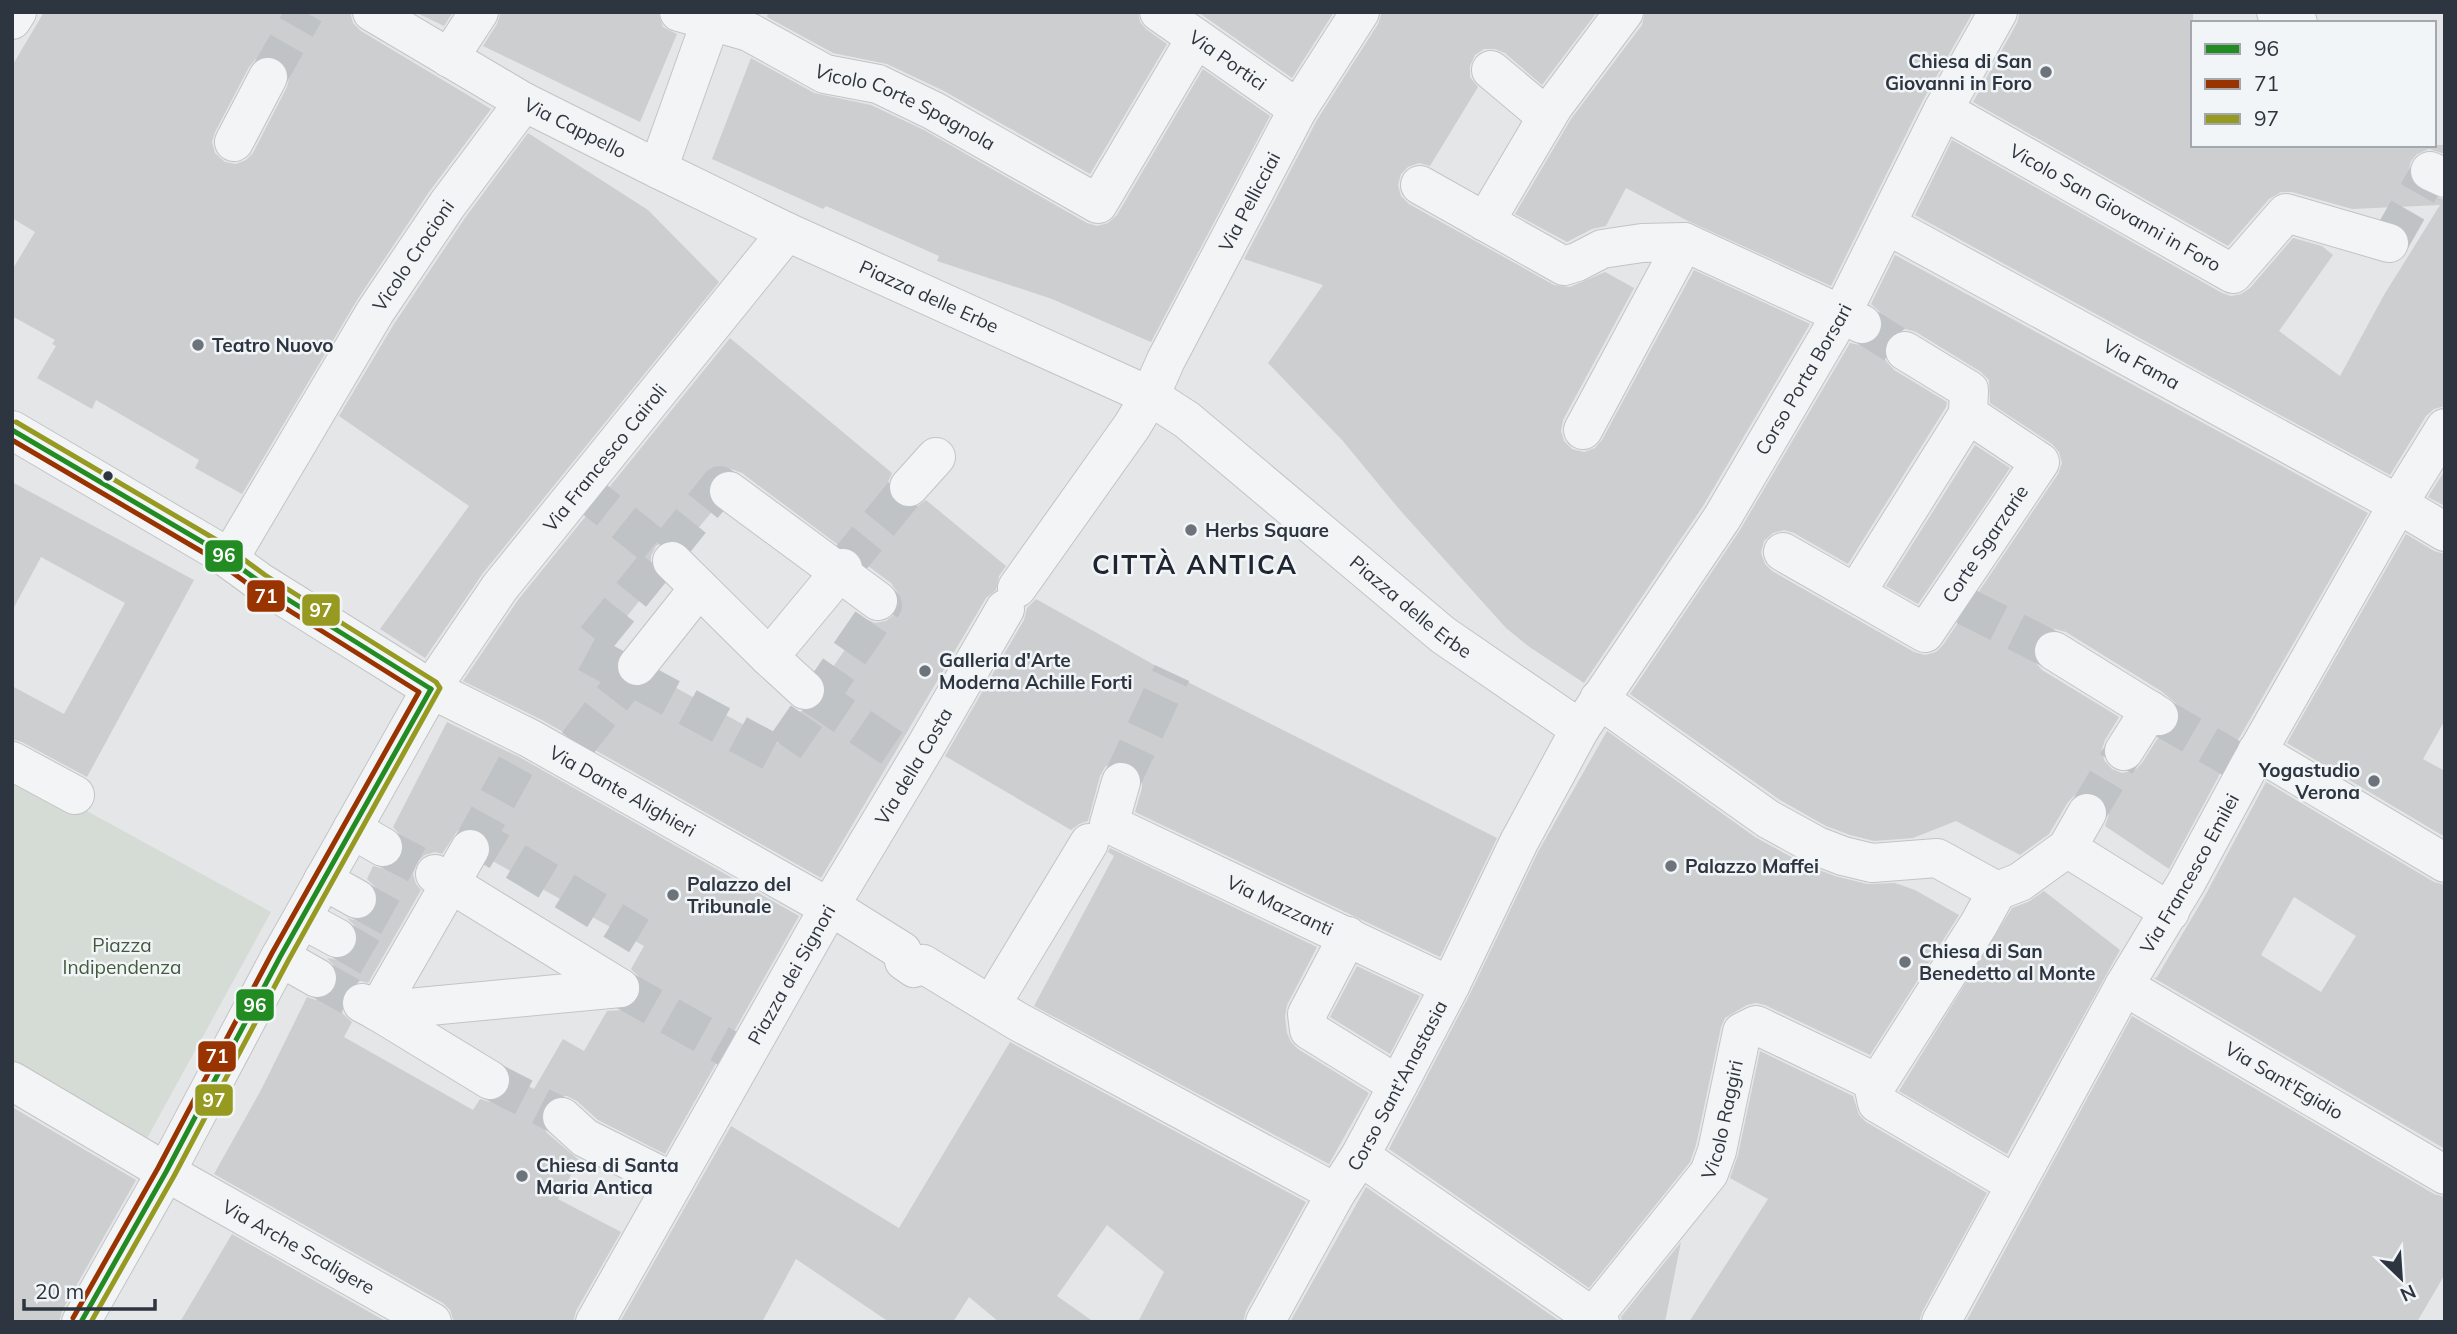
<svg xmlns="http://www.w3.org/2000/svg" width="2457" height="1334" font-family="Mulish,sans-serif">
<style>
.green{fill:#d5dbd5}
.building{fill:#cdced0;fill-rule:evenodd}
.lines{fill:none;stroke-linecap:round;stroke-linejoin:round}
.minor-tunnel{stroke:#bfc3c6;stroke-width:38;stroke-dasharray:38 19;stroke-linecap:butt}
.minor-casing{stroke:#c2c4c6;stroke-width:40}
.minor{stroke:#f3f4f5;stroke-width:38}
.bus-1-casing{stroke:#f2f5f7;stroke-width:10}
.bus-2-casing{stroke:#f2f5f7;stroke-width:10}
.bus-3-casing{stroke:#f2f5f7;stroke-width:10}
.bus-1{stroke:#228b22;stroke-width:5}
.bus-2{stroke:#930;stroke-width:5}
.bus-3{stroke:#969a20;stroke-width:5}
.poi-dot{fill:#6d737b;stroke:#f2f5f7;stroke-width:2.5}
.bus-dot{fill:#2d3540;stroke:#f2f5f7;stroke-width:2.5}
.labels{text-anchor:middle;stroke-width:5;stroke-linejoin:round;paint-order:stroke}
.street-label{font-size:19px;fill:#2d3540;stroke:#f2f5f7}
.poi-label{font-size:19px;font-weight:bold;fill:#2d3540;stroke:#f2f5f7;text-anchor:start}
.park-label{font-size:19px;fill:#435a3c;stroke:#f2f5f7}
.district-label{font-size:26px;font-weight:bold;letter-spacing:2px;fill:#1f2631;stroke:#f2f5f7}
.line-badge{stroke:#f2f5f7;stroke-width:2.5}
.badge-label{font-size:19px;text-anchor:middle;font-weight:bold;fill:#fff}
</style>
<rect width="100%" height="100%" fill="#e4e6e8"/>
<polygon class="green" points="12,770 271,912 145,1142 12,1062"/>
<g class="building">
<path d="M 44,12 L 350,12 L 353,23 L 361,31 L 491,109 L 429,192 L 357,300 L 242,494 L 195,468 L 199,460 L 96,400 L 92,409 L 37,378 L 56,346 L 52,344 L 55,340 L 12,316 L 12,270 L 35,232 L 12,218 L 12,66 ZM 266,55 L 277,57 L 286,65 L 290,75 L 287,87 L 253,153 L 246,160 L 236,164 L 225,162 L 215,153 L 212,142 L 215,132 L 249,67 L 256,59 Z"/>
<polygon points="415,12 453,12 444,26"/>
<polygon points="501,12 658,12 663,27 677,34 640,122 483,46 497,24"/>
<polygon points="768,12 1138,12 1140,22 1146,29 1167,44 1090,174 944,91 887,64 833,53 767,17"/>
<polygon points="1198,12 1334,12 1292,78"/>
<polygon points="1382,12 1597,12 1542,85 1505,53 1495,49 1484,49 1475,55 1470,66 1470,77 1478,87 1430,166 1419,163 1408,167 1401,174 1398,185 1401,196 1409,204 1554,285 1570,287 1605,272 1634,288 1563,420 1561,431 1564,441 1572,449 1584,452 1595,448 1602,440 1694,270 1810,324 1703,506 1584,683 1528,646 1506,628 1399,509 1342,440 1268,363 1323,285 1244,259 1317,120 1378,24"/>
<polygon points="1645,12 1973,12 1923,100 1831,286 1688,221 1626,188 1606,226 1592,229 1567,242 1515,214 1571,119 1642,25"/>
<polygon points="2020,12 2193,12 2193,145 2445,145 2445,154 2429,149 2417,154 2411,161 2408,172 2412,183 2420,190 2445,200 2445,406 2434,409 2426,416 2390,475 1915,215 1952,140 2222,293 2231,296 2241,294 2250,288 2293,238 2322,246 2333,255 2279,331 2340,376 2384,295 2440,205 2352,209 2292,192 2281,192 2269,199 2228,246 1973,102 2017,23"/>
<polygon points="751,58 814,93 871,105 924,130 1087,223 1097,226 1108,223 1117,215 1203,69 1270,116 1151,342 1052,299 937,261 939,256 826,206 823,209 712,159"/>
<polygon points="528,133 648,210 719,282 483,573 425,658 380,629 469,506 339,416 394,324 465,218"/>
<path d="M 1895,255 L 2368,513 L 2238,740 L 2169,869 L 2105,826 L 2109,814 L 2106,803 L 2098,794 L 2088,791 L 2075,795 L 2068,802 L 2049,834 L 2020,855 L 1956,821 L 1913,838 L 1874,841 L 1850,835 L 1826,826 L 1780,800 L 1630,694 L 1740,530 L 1850,343 L 1865,346 L 1874,342 L 1881,334 L 1884,321 L 1879,311 L 1871,304 ZM 1906,329 L 1916,332 L 1981,372 L 1989,380 L 1990,403 L 2052,444 L 2059,452 L 2062,463 L 2058,474 L 1943,645 L 1936,652 L 1925,655 L 1914,652 L 1772,571 L 1765,564 L 1761,553 L 1764,541 L 1773,533 L 1784,530 L 1794,533 L 1848,564 L 1946,407 L 1947,402 L 1894,370 L 1886,361 L 1883,350 L 1887,339 L 1895,332 ZM 2055,629 L 2066,632 L 2161,691 L 2178,705 L 2181,717 L 2177,728 L 2169,736 L 2158,738 L 2142,763 L 2135,770 L 2122,773 L 2112,769 L 2104,760 L 2102,749 L 2105,740 L 2119,717 L 2042,670 L 2035,662 L 2032,650 L 2036,639 L 2044,631 Z"/>
<path d="M 730,338 L 892,473 L 888,482 L 888,493 L 895,504 L 904,508 L 915,508 L 926,500 L 1006,566 L 999,576 L 996,590 L 986,598 L 821,878 L 542,720 L 463,681 L 518,600 ZM 731,469 L 742,473 L 841,547 L 856,551 L 864,563 L 891,583 L 898,593 L 900,604 L 895,614 L 886,621 L 875,623 L 866,619 L 824,680 L 826,694 L 822,704 L 812,711 L 801,711 L 779,744 L 656,677 L 644,687 L 633,687 L 624,683 L 616,673 L 615,663 L 618,656 L 602,647 L 658,578 L 651,566 L 651,556 L 656,546 L 667,540 L 677,540 L 685,544 L 715,508 L 709,499 L 707,489 L 711,479 L 720,471 Z"/>
<polygon points="1975,445 2010,468 1918,604 1886,586"/>
<polygon points="2445,470 2445,506 2428,497"/>
<polygon points="12,482 194,580 87,777 22,742 12,739 12,686 64,714 125,603 41,557 12,611"/>
<polygon points="2406,534 2434,551 2445,554 2445,720 2423,759 2445,771 2445,837 2287,743"/>
<polygon points="1036,599 1158,667 1497,838 1440,957 1135,812 1142,788 1142,777 1137,767 1128,761 1116,761 1105,767 1100,776 1088,821 1079,824 1071,830 945,756 1024,620 1027,608"/>
<path d="M 447,722 L 521,758 L 799,916 L 665,1154 L 598,1120 L 577,1101 L 567,1096 L 556,1096 L 545,1103 L 541,1113 L 541,1124 L 547,1133 L 579,1160 L 558,1199 L 621,1232 L 576,1311 L 573,1322 L 454,1322 L 450,1310 L 443,1303 L 214,1174 L 261,1090 L 307,997 L 316,1000 L 327,997 L 336,988 L 339,977 L 336,968 L 327,958 L 338,960 L 349,956 L 356,948 L 359,937 L 355,926 L 347,918 L 358,921 L 368,918 L 376,909 L 379,898 L 376,888 L 367,879 L 373,866 L 384,869 L 393,866 L 402,857 L 405,848 L 402,837 L 393,827 ZM 471,827 L 481,830 L 489,839 L 492,850 L 489,859 L 644,946 L 631,969 L 639,977 L 642,987 L 640,996 L 633,1005 L 622,1010 L 607,1011 L 584,1051 L 563,1039 L 534,1089 L 511,1077 L 509,1091 L 501,1099 L 490,1102 L 480,1099 L 473,1110 L 344,1037 L 352,1022 L 343,1014 L 340,1003 L 342,993 L 350,985 L 361,981 L 368,983 L 421,890 L 416,884 L 413,874 L 417,862 L 425,855 L 435,852 L 442,854 L 458,830 Z"/>
<polygon points="1607,731 1755,837 1806,865 1835,876 1867,884 1895,883 1915,890 1959,915 1870,1055 1765,1005 1756,1003 1747,1005 1725,1018 1721,1027 1696,1145 1690,1162 1589,1288 1389,1149 1469,996 1538,852"/>
<path d="M 2266,782 L 2434,882 L 2445,885 L 2445,1149 L 2154,978 L 2157,977 L 2206,894 ZM 2294,897 L 2356,936 L 2321,992 L 2261,955 Z"/>
<polygon points="1110,848 1317,947 1287,1005 1285,1017 1287,1033 1291,1042 1298,1049 1369,1093 1329,1164 1034,1006 1114,856 1108,852"/>
<polygon points="2044,891 2120,950 2007,1154 1899,1091 2012,908 2028,902"/>
<polygon points="1357,966 1420,996 1390,1054 1330,1017"/>
<polygon points="2132,1016 2434,1194 2445,1197 2445,1274 2417,1322 1966,1322"/>
<polygon points="1010,1042 1306,1202 1246,1311 1243,1322 1138,1322 1164,1272 1107,1225 1057,1296 1094,1322 999,1322 969,1297 953,1322 889,1322 796,1259 762,1322 620,1322 731,1126 899,1228"/>
<polygon points="1760,1051 1853,1096 1859,1115 1866,1122 1987,1193 1922,1312 1919,1322 1689,1322 1768,1199 1730,1178 1738,1155"/>
<polygon points="12,1107 136,1180 62,1311 59,1322 12,1322"/>
<polygon points="1366,1187 1561,1322 1290,1322"/>
<polygon points="232,1234 387,1322 180,1322"/>
<polygon points="1681,1242 1665,1322 1622,1322 1621,1317"/>
</g>
<g class="lines">
<g class="minor-tunnel">
<polyline points="268,77 305,12"/>
<polyline points="2389,243 2430,171"/>
<polyline points="1862,324 1905,351"/>
<polyline points="579,487 672,561"/>
<polyline points="729,491 720,485 585,652 779,756 883,605 878,601"/>
<polyline points="843,568 909,487"/>
<polyline points="1965,606 2054,651"/>
<polyline points="813,695 899,753"/>
<polyline points="2159,716 2248,768"/>
<polyline points="577,744 637,666"/>
<polyline points="1121,782 1172,673"/>
<polyline points="2087,813 2124,751"/>
<polyline points="467,832 639,936"/>
<polyline points="383,847 435,874"/>
<polyline points="470,849 520,758"/>
<polyline points="357,899 406,926"/>
<polyline points="337,938 385,966"/>
<polyline points="317,978 362,1003"/>
<polyline points="620,988 727,1048"/>
<polyline points="490,1080 562,1117"/>
</g>
<g class="minor-casing">
<g id="minor">
<path id="s1" d="M 372,12 L 524,102 L 658,169 L 787,232 L 1150,396 L 1187,420 L 1443,635 L 1580,729"/>
<path id="s2" d="M 679,12 L 749,32 L 825,74 L 878,84 L 934,111 L 1098,204 L 1196,38"/>
<path id="s3" d="M 1159,12 L 1298,109"/>
<polyline points="2276,12 2298,23"/>
<polyline points="12,20 17,12"/>
<polyline points="449,58 479,12"/>
<polyline points="1491,70 1547,117"/>
<path id="s4" d="M 1943,110 L 2233,274 L 2286,213 L 2389,243"/>
<polyline points="234,142 268,77"/>
<polyline points="658,169 714,12"/>
<polyline points="2430,171 2445,178"/>
<polyline points="1420,185 1564,266 1577,262 1602,249 1642,243 1684,242 1862,324"/>
<polyline points="1485,222 1553,107 1624,12"/>
<path id="s5" d="M 1887,225 L 2398,504 L 2445,532"/>
<path id="s6" d="M 12,430 L 216,550 L 260,582 L 431,689 L 531,739 L 812,898 L 830,906 L 924,749 L 1005,609"/>
<polyline points="1583,430 1684,242"/>
<polyline points="909,487 936,457"/>
<polyline points="729,491 878,601"/>
<path id="s7" d="M 1783,552 L 1925,633 L 2040,462 L 1968,414 L 1969,390 L 1905,351"/>
<path id="s8" d="M 229,559 L 375,312 L 447,205 L 524,102"/>
<polyline points="672,561 769,657 805,690"/>
<path id="s9" d="M 1017,588 L 1132,426 L 1150,396 L 1166,360 L 1298,109 L 1360,12"/>
<polyline points="1856,593 1968,414"/>
<polyline points="2054,651 2159,716"/>
<polyline points="769,657 843,568"/>
<polyline points="637,666 699,588"/>
<polyline points="1599,699 1768,819 1817,846 1843,856 1872,863 1937,858 1997,891"/>
<polyline points="2124,751 2150,710"/>
<polyline points="2257,751 2445,863"/>
<polyline points="12,761 75,795"/>
<path id="s10" d="M 1121,782 L 1109,824 L 1450,986"/>
<polyline points="352,829 383,847"/>
<polyline points="2067,848 2087,813"/>
<polyline points="435,874 620,988"/>
<polyline points="323,880 357,899"/>
<polyline points="1997,891 1979,924 1874,1089 1877,1103 2015,1184"/>
<polyline points="1997,891 2020,882 2067,848 2170,912"/>
<polyline points="302,919 337,938"/>
<polyline points="1348,936 1307,1014 1309,1030 1398,1085"/>
<polyline points="280,957 317,978"/>
<path id="s11" d="M 2124,986 L 2445,1175"/>
<polyline points="362,1003 377,1011 470,849"/>
<polyline points="991,1005 1089,843"/>
<polyline points="377,1011 620,988"/>
<polyline points="377,1011 490,1080"/>
<path id="s12" d="M 12,1081 L 166,1172 L 432,1322"/>
<polyline points="562,1117 585,1138 673,1182"/>
<polyline points="1360,1156 1600,1322"/>
<path id="s13" d="M 1593,1317 L 1709,1173 L 1717,1151 L 1742,1032 L 1756,1025 L 1877,1083"/>
<path id="s14" d="M 81,1322 L 166,1172 L 280,957 L 431,689 L 500,587 L 787,232"/>
<path id="s15" d="M 595,1322 L 830,906 L 902,951 L 904,961 L 914,968 L 923,964 L 1017,1021 L 1336,1193"/>
<path id="s16" d="M 1265,1322 L 1336,1193 L 1360,1156 L 1398,1085 L 1450,986 L 1519,842 L 1580,729 L 1722,518 L 1841,315 L 1943,110 L 1998,12"/>
<path id="s17" d="M 1941,1322 L 2124,986 L 2186,883 L 2248,768 L 2398,504 L 2445,428"/>
</g>
</g>
<use href="#minor" class="minor"/>
<g class="bus-1-casing">
<g id="bus-1">
<polyline points="12,430 216,550 260,582 431,689"/>
<polyline points="81,1322 166,1172 280,957 431,689"/>
</g>
</g>
<g class="bus-2-casing">
<polyline id="bus-2" points="12,440 211,557 255,589 419,692 272,953 158,1168 73,1318"/>
</g>
<g class="bus-3-casing">
<polyline id="bus-3" points="16,422 220,542 265,575 436,682 440,688 288,961 174,1176 91,1322"/>
</g>
<use href="#bus-1" class="bus-1"/>
<use href="#bus-2" class="bus-2"/>
<use href="#bus-3" class="bus-3"/>
</g>
<g class="poi-dot">
<circle cx="2046" cy="72" r="7"/>
<circle cx="198" cy="345" r="7"/>
<circle cx="1191" cy="530" r="7"/>
<circle cx="925" cy="671" r="7"/>
<circle cx="2374" cy="781" r="7"/>
<circle cx="1671" cy="866" r="7"/>
<circle cx="673" cy="895" r="7"/>
<circle cx="1905" cy="962" r="7"/>
<circle cx="522" cy="1176" r="7"/>
</g>
<circle class="bus-dot" cx="108" cy="476" r="6"/>
<g class="labels">
<g class="street-label">
<text dy="7" stroke="none"><textPath href="#s3" startOffset="84">Via Portici</textPath></text>
<text dy="7" stroke="none"><textPath href="#s2" startOffset="247">Vicolo Corte Spagnola</textPath></text>
<text dy="7" stroke="none"><textPath href="#s1" startOffset="234">Via Cappello</textPath></text>
<text dy="7" stroke="none"><textPath href="#s9" startOffset="452">Via Pellicciai</textPath></text>
<text dy="7" stroke="none"><textPath href="#s4" startOffset="198">Vicolo San Giovanni in Foro</textPath></text>
<text dy="7" stroke="none"><textPath href="#s8" startOffset="355">Vicolo Crocioni</textPath></text>
<text dy="7" stroke="none"><textPath href="#s1" startOffset="626">Piazza delle Erbe</textPath></text>
<text dy="7" stroke="none"><textPath href="#s5" startOffset="290">Via Fama</textPath></text>
<text dy="7" stroke="none"><textPath href="#s16" startOffset="1087">Corso Porta Borsari</textPath></text>
<text dy="7" stroke="none"><textPath href="#s14" startOffset="1013">Via Francesco Cairoli</textPath></text>
<text dy="7" stroke="none"><textPath href="#s7" startOffset="271">Corte Sgarzarie</textPath></text>
<text dy="7" stroke="none"><textPath href="#s1" startOffset="1204">Piazza delle Erbe</textPath></text>
<text dy="7" stroke="none"><textPath href="#s6" startOffset="1110">Via della Costa</textPath></text>
<text dy="7" stroke="none"><textPath href="#s6" startOffset="710">Via Dante Alighieri</textPath></text>
<text dy="7" stroke="none"><textPath href="#s17" startOffset="513">Via Francesco Emilei</textPath></text>
<text dy="7" stroke="none"><textPath href="#s10" startOffset="233">Via Mazzanti</textPath></text>
<text dy="7" stroke="none"><textPath href="#s15" startOffset="399">Piazza dei Signori</textPath></text>
<text dy="7" stroke="none"><textPath href="#s11" startOffset="186">Via Sant'Egidio</textPath></text>
<text dy="7" stroke="none"><textPath href="#s16" startOffset="271">Corso Sant'Anastasia</textPath></text>
<text dy="7" stroke="none"><textPath href="#s13" startOffset="240">Vicolo Raggiri</textPath></text>
<text dy="7" stroke="none"><textPath href="#s12" startOffset="331">Via Arche Scaligere</textPath></text>
</g>
<g class="poi-label">
<text x="2032" y="68" text-anchor="end">Chiesa di San<tspan x="2032" dy="22">Giovanni in Foro</tspan></text>
<text x="212" y="352">Teatro Nuovo</text>
<text x="1205" y="537">Herbs Square</text>
<text x="939" y="667">Galleria d'Arte<tspan x="939" dy="22">Moderna Achille Forti</tspan></text>
<text x="2360" y="777" text-anchor="end">Yogastudio<tspan x="2360" dy="22">Verona</tspan></text>
<text x="1685" y="873">Palazzo Maffei</text>
<text x="687" y="891">Palazzo del<tspan x="687" dy="22">Tribunale</tspan></text>
<text x="1919" y="958">Chiesa di San<tspan x="1919" dy="22">Benedetto al Monte</tspan></text>
<text x="536" y="1172">Chiesa di Santa<tspan x="536" dy="22">Maria Antica</tspan></text>
</g>
<g class="park-label">
<text x="122" y="952">Piazza<tspan x="122" dy="22">Indipendenza</tspan></text>
</g>
<g class="district-label">
<text x="1195" y="574">CITTÀ ANTICA</text>
</g>
</g>
<g class="line-badge">
<rect x="204" y="539" width="40" height="34" rx="7" fill="#228b22"/>
<rect x="246" y="579" width="40" height="34" rx="7" fill="#930"/>
<rect x="301" y="593" width="40" height="34" rx="7" fill="#969a20"/>
<rect x="235" y="988" width="40" height="34" rx="7" fill="#228b22"/>
<rect x="197" y="1040" width="40" height="33" rx="7" fill="#930"/>
<rect x="194" y="1083" width="40" height="34" rx="7" fill="#969a20"/>
</g>
<g class="badge-label">
<text x="224" y="562">96</text>
<text x="266" y="603">71</text>
<text x="321" y="617">97</text>
<text x="255" y="1012">96</text>
<text x="217" y="1063">71</text>
<text x="214" y="1107">97</text>
</g>
<rect width="2457" height="1334" fill="none" stroke="#2d3540" stroke-width="28"/>
<rect x="2191" y="21" width="245" height="126" fill="#f2f5f7" stroke="#a3a8ae" stroke-width="2"/>
<rect x="2205" y="44" width="35" height="10" fill="#228b22" stroke="#a3a8ae" stroke-width="2"/>
<text x="2254" y="56" font-size="21" fill="#2d3540">96</text>
<rect x="2205" y="79" width="35" height="10" fill="#993300" stroke="#a3a8ae" stroke-width="2"/>
<text x="2254" y="91" font-size="21" fill="#2d3540">71</text>
<rect x="2205" y="114" width="35" height="10" fill="#969a20" stroke="#a3a8ae" stroke-width="2"/>
<text x="2254" y="126" font-size="21" fill="#2d3540">97</text>
<g transform="translate(2401 1278) rotate(155)" stroke="#f2f5f7" stroke-width="5" paint-order="stroke">
<path d="M0-5L12 26L0 18L-12 26Z" fill="#2d3540"/>
<text y="-10" font-size="19" font-weight="bold" text-anchor="middle" fill="#2d3540">N</text>
</g>
<path d="M24 1299v10h131v-10" fill="none" stroke="#2d3540" stroke-width="3.5"/>
<text x="35" y="1299" font-size="21" fill="#2d3540" stroke="#f2f5f7" stroke-width="5" paint-order="stroke">20 m</text>
</svg>
